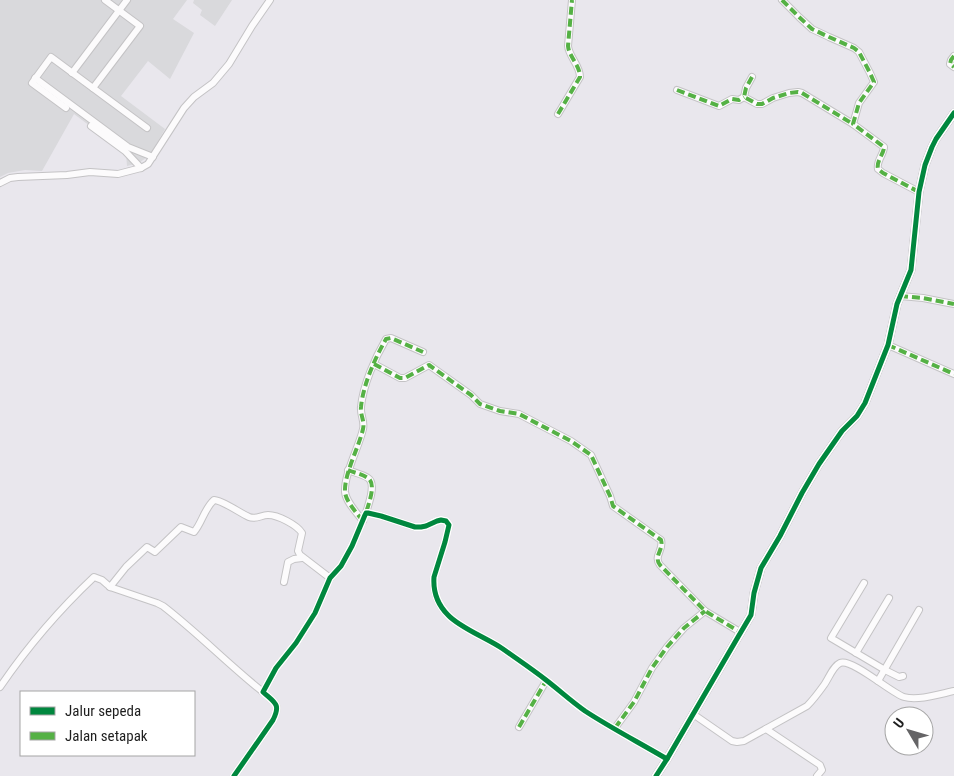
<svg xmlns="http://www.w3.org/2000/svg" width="954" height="776" font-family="'Roboto Condensed',sans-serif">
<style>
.residential{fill:#d9d9dc}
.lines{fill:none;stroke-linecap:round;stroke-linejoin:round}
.minor-casing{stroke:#c4c3c5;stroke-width:8}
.tertiary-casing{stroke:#c4c3c5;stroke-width:9}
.minor{stroke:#fcfbfc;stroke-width:6}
.tertiary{stroke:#fcfbfc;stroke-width:8}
.quiet{stroke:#55b145;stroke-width:4;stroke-dasharray:8 4;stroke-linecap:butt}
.cycleway-casing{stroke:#fff;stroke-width:8}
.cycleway{stroke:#00873e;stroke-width:5}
</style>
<rect width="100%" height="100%" fill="#e9e7ed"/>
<g class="residential">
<polygon points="0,0 187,0 173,19 194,33 170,79 148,61 121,96 165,129 150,155 139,163 127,166 126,153 74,114 42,171 25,170 8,173 0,177"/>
<polygon points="194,0 232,0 215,26 200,15 202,10 193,3"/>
</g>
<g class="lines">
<g class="minor-casing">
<g id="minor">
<path d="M 782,0 L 799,17 L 812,29 L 829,37 L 854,48 L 859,52 L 870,73 L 874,82 L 859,103 L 853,124 L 884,147 C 884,154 876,161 878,169 L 883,173 L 919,192"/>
<polyline points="954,56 951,60 950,64 954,67"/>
<polyline points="72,73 127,0"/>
<polyline points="752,77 746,88 744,97 757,104 762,104 773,98 789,93 798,92 802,93 853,124"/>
<polyline points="35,78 128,147 153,157"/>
<polyline points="93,88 140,26 105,0"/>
<polyline points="677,90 719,106 732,99 739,100 744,97"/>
<polyline points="66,108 32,83 51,57 147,128"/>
<path d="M 558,114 L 580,77 C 580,65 569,57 568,46 L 572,0"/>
<polyline points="91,126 125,151 141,168"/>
<polyline points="0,183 10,178 18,177 67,175 90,172 118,174 141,168 148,164 184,108 194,97 213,83 229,64 252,26 270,0"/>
<polyline points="900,296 923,298 954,304"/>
<polyline points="888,345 954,374"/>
<path d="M 374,364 L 400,378 L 405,378 L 429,365 L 471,395 L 480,404 L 500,411 L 519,414 L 571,441 L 591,455 L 610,496 L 613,506 L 661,540 C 664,550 653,556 660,565 L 705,611 L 740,632"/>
<path d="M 348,470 C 355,473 362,474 368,478 C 377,484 368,505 366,513"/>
<path d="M 363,521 C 357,513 346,502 345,492 C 344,474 359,447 363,429 C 365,421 360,415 361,407 C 363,385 375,358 386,339 L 391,338 L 423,352"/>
<polyline points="284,582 288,562 294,559 302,558"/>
<polyline points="864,583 831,638 885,670 899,677 903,676"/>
<path d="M 110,587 L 157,603 L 163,606 C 198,633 229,665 263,692"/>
<polyline points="856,653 889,598"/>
<polyline points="878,681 919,610"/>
<path d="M 0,687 C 28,646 58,611 94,577 L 102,580 L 110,587 L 126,567 L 147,547 L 155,552 L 156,551 L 181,527 L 194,532 C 202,523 204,509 214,500 C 222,500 240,513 249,517 C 256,520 261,515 268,515 C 278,515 297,525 302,533 L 298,551 L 300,555 L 330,578"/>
<path d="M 693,714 L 732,741 L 737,742 L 744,741 L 807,706 C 814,699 819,692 824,685 C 829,678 833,666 840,663 C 852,658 891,693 904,697 C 918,701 940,694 954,691"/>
<polyline points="519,727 546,681"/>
<polyline points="615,728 634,702 652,668 667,647 684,628 705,611"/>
<polyline points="766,729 820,765 822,770 817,776"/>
<path d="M 234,776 L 273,720 C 281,704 275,703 263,692 L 276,668 L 296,643 L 315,613 L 330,578 L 341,566 L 352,546 L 365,515 L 366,513 L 368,513 L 381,516 L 415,527 L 421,527 L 426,526 L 437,521 L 441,520 L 446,521 L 449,525 L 445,542 L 434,577 C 433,591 438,605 448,615 C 460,628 487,638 503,649 C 517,659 532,669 546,680 C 559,690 571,701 585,711 C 611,728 640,743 667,759"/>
</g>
</g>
<g class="tertiary-casing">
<polyline id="tertiary" points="656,776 667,759 738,637 751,615 754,593 761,568 780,536 802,493 819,464 842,431 857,416 865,403 888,345 897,304 911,270 919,192 925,165 932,147 936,139 954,113"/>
</g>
<use href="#minor" class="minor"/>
<use href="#tertiary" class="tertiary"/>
<g class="quiet">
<path d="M 782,0 L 799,17 L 812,29 L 829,37 L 854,48 L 859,52 L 870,73 L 874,82 L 859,103 L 853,124 L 884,147 C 884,154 876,161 878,169 L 883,173 L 919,192"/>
<polyline points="954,56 951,60 950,64 954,67"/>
<polyline points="752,77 746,88 744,97 757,104 762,104 773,98 789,93 798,92 802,93 853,124"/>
<polyline points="677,90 719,106 732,99 739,100 744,97"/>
<path d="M 558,114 L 580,77 C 580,65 569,57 568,46 L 572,0"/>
<polyline points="900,296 923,298 954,304"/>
<polyline points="888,345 954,374"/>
<path d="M 374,364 L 400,378 L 405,378 L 429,365 L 471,395 L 480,404 L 500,411 L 519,414 L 571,441 L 591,455 L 610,496 L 613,506 L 661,540 C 664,550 653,556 660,565 L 705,611 L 740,632"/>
<path d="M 348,470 C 355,473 362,474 368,478 C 377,484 368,505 366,513"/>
<path d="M 363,521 C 357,513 346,502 345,492 C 344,474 359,447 363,429 C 365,421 360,415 361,407 C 363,385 375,358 386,339 L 391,338 L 423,352"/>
<polyline points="519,727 546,681"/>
<polyline points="615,728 634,702 652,668 667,647 684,628 705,611"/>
</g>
<g class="cycleway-casing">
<g id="cycleway">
<path d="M 234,776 L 273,720 C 281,704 275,703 263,692 L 276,668 L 296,643 L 315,613 L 330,578 L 341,566 L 352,546 L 365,515 L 366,513 L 368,513 L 381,516 L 415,527 L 421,527 L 426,526 L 437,521 L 441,520 L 446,521 L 449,525 L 445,542 L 434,577 C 433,591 438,605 448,615 C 460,628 487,638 503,649 C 517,659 532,669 546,680 C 559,690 571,701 585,711 C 611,728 640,743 667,759"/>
<polyline points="656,776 667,759 738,637 751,615 754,593 761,568 780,536 802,493 819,464 842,431 857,416 865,403 888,345 897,304 911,270 919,192 925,165 932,147 936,139 954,113"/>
</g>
</g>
<use href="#cycleway" class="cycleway"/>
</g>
<rect x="20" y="691" width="175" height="65" fill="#ffffff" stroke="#a5a5a5"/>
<rect x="30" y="707" width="25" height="8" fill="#00873e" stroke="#a5a5a5"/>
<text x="65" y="716" font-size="15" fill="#1e1e1e">Jalur sepeda</text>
<rect x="30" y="732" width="25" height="8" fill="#55b145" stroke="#a5a5a5"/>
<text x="65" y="741" font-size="15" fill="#1e1e1e">Jalan setapak</text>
<g transform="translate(909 731) rotate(308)"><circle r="24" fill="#ffffff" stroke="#a5a5a5"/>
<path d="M0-4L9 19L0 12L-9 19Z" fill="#656466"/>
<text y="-8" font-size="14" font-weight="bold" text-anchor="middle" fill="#1e1e1e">U</text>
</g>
</svg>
